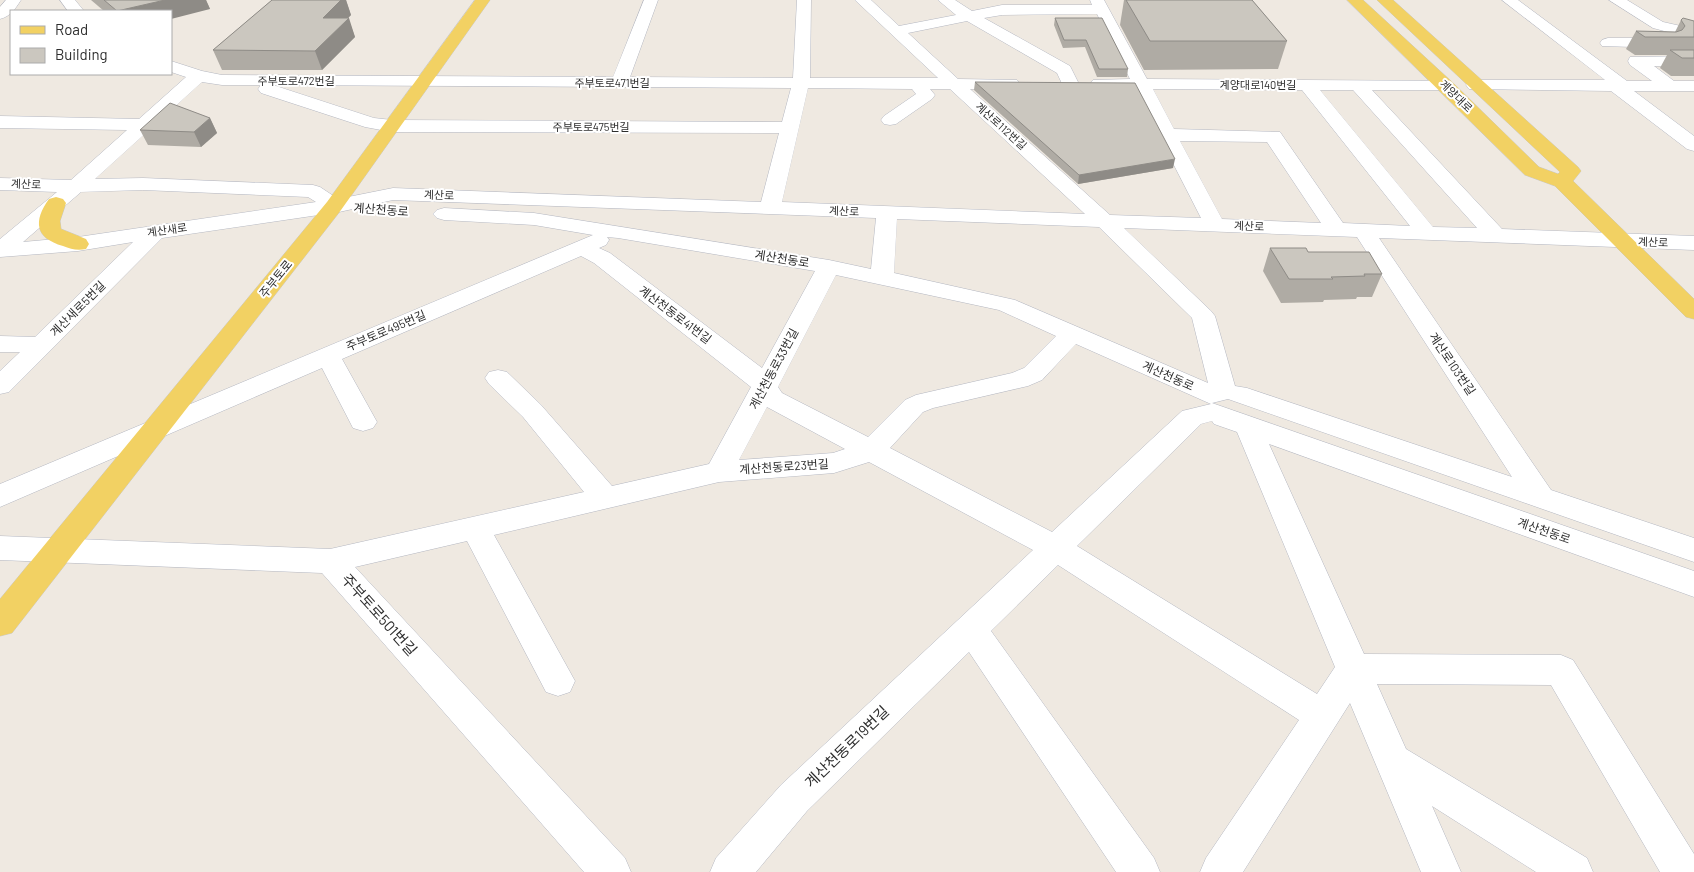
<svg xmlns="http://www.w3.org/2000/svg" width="1694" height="872" font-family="Barlow,'Noto Sans KR',sans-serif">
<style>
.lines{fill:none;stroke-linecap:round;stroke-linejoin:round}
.minor-casing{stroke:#b4b7c1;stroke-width:1}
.major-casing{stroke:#c9c9c9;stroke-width:1}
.minor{fill:#fff;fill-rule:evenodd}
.major{fill:#f2d163;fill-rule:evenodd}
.wall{fill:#afaba4}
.shaded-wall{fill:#8e8b86}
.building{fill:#cbc7bf;stroke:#8e8b86}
.labels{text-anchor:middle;stroke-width:4;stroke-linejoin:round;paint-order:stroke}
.far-street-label{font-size:11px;fill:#2e2e2e;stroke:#fff}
.street-label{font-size:12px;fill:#2e2e2e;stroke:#fff}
.near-street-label{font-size:15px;fill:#2e2e2e;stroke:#fff}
</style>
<rect width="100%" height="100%" fill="#efe9e1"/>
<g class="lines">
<g class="minor-casing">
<g id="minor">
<path d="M 6,0 L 21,0 C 15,9 11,16 0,19 L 0,7 Z"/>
<polygon points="60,0 75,0 84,11 68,11"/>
<path d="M 644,0 L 658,0 L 630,77 L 793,78 L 797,0 L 811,0 L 810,78 L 938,78 L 855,0 L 871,0 L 899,26 L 956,15 L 938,0 L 955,0 L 972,11 L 1002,5 L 1092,5 L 1090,0 L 1104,0 L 1147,79 L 1451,81 L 1454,85 L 1451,89 L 1445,90 L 1372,90 L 1502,229 L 1694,236 L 1694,250 L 1379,238 L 1551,490 L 1694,538 L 1694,562 L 1228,399 L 1212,403 L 1694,571 L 1694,597 L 1269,444 L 1364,654 L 1561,655 L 1573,660 L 1694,854 L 1694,872 L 1660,872 L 1551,685 L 1377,684 L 1406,749 L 1587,858 L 1593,872 L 1536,872 L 1432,806 L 1461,872 L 1421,872 L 1350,703 L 1243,872 L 1200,872 L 1206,858 L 1299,720 L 1058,565 L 991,631 L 1154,858 L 1160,872 L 1116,872 L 969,652 L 807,811 L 756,872 L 710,872 L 716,858 L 781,785 L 1033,550 L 869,462 L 834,473 L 719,482 L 494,535 L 575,681 L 570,692 L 558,696 L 546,692 L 467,541 L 355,567 L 625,858 L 631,872 L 584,872 L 322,573 L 0,560 L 0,536 L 330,549 L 584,492 L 523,417 L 489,384 L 485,378 L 489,372 L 498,370 L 507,372 L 541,405 L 612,486 L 709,464 L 751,387 L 594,263 L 581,256 L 342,359 L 377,422 L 373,428 L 363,431 L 353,428 L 322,368 L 0,507 L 0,484 L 593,235 L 534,225 L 444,220 L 437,218 L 433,214 L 437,210 L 444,208 L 534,213 L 829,260 L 871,269 L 876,218 L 393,200 L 339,212 L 162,238 L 9,392 L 0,394 L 0,371 L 20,352 L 0,352 L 0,336 L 35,337 L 133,242 L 78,251 L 0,257 L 0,239 L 57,192 L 0,190 L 0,178 L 71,180 L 127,130 L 0,128 L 0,116 L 139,119 L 186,77 L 171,72 L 171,61 L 202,71 L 222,75 L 613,77 ZM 1097,14 L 1130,79 L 1093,80 L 1090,84 L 1093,88 L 1135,89 L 1201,218 L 1110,215 L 970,89 L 1011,89 L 1017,88 L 1020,84 L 1017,80 L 958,79 L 908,33 L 967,21 L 1057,73 L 1064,88 L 1070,89 L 1076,88 L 1079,84 L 1070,66 L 984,18 L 1002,15 ZM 202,82 L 222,85 L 261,85 L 258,89 L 261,93 L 365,127 L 392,132 L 779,133 L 761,202 L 393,188 L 338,199 L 320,187 L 313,185 L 143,178 L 95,179 ZM 273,85 L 791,88 L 782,122 L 392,120 L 374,118 ZM 808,88 L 912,89 L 916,94 L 884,116 L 881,120 L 884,124 L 890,125 L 896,124 L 932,99 L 935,95 L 930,89 L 950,89 L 1085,214 L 782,202 ZM 1153,89 L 1302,90 L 1410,226 L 1343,223 L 1280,132 L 1174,129 ZM 1320,90 L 1353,90 L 1477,228 L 1433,227 ZM 1180,141 L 1267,142 L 1321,223 L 1222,219 ZM 143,190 L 308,197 L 316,202 L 78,237 L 23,242 L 81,192 ZM 897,219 L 1099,227 L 1192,318 L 1208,383 L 1015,300 L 894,273 ZM 1124,228 L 1357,237 L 1512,477 L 1247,388 L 1235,386 L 1215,316 L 1211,311 ZM 607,237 L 618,238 L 815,271 L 762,368 L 610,253 L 599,248 L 606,245 L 609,240 ZM 836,275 L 999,310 L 1056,336 L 1024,368 L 1012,373 L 916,395 L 905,400 L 868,437 L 782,393 L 778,387 ZM 1076,344 L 1211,404 L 1182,411 L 1052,532 L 890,448 L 923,412 L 933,408 L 1028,386 L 1042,380 ZM 767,407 L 845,449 L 833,453 L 739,460 ZM 1212,421 L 1214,424 L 1237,432 L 1335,667 L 1317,694 L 1077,546 L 1201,424 Z"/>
<polygon points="1502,0 1518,0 1627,81 1652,81 1630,65 1628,61 1630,57 1694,56 1694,66 1654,66 1674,81 1694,81 1694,91 1634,91 1694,136 1694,151 1687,149 1611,91 1469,89 1466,85 1469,81 1475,80 1605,80"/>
<polygon points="1609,0 1627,0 1663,22 1694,29 1694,39 1653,28"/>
<polygon points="1608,38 1665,38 1671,40 1673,43 1671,46 1665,48 1602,46 1600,43 1602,40"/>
</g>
</g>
<g class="major-casing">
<g id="major">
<polygon points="475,0 490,0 341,210 12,633 0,636 0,599 327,202"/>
<polygon points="1347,0 1363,0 1451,81 1539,167 1558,174 1560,172 1377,0 1393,0 1578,167 1581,171 1573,181 1694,299 1694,319 1686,317 1555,186 1525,175"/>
<path d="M 56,197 L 63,199 L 66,203 L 60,221 L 61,229 L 86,239 L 89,244 L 86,249 C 77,251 71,249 63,246 C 35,238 33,221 49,199 Z"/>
</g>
</g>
<use href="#minor" class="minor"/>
<use href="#major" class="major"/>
</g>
<g class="wall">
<polygon points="91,0 206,0 210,9 171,11 104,11"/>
<polygon points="272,0 346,0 351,15 348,18 355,37 322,70 222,70 213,50"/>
<polygon points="1124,0 1252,0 1287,41 1278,69 1144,70 1120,25"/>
<polygon points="1055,18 1128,69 1127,77 1097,77 1085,47 1063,48 1054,25"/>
<polygon points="1681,20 1694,21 1694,76 1671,76 1660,68 1667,55 1635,55 1626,49 1636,31 1675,32"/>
<polygon points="975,82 1173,168 1078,184 974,90"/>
<polygon points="210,118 217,133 201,147 148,145 140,130"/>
<polygon points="1270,248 1382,274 1372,297 1357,297 1356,299 1324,300 1323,302 1281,303 1263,271"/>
</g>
<g class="shaded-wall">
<polygon points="165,0 206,0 210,9 171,19 171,11 117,11"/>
<polygon points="341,0 346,0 351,15 331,35 349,18 355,37 322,70 315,51 323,18"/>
<polygon points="210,118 217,133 201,147 194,132"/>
<polygon points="1175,159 1173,168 1078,184 1079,175"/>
</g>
<g class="building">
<polygon points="104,0 165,0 117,11"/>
<polygon points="272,0 341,0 323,18 349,18 315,51 213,50"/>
<polygon points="1126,0 1252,0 1287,41 1150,41"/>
<polygon points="1055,18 1102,18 1128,69 1099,69 1086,40 1064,40"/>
<polygon points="1683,18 1694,21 1694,37 1645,37 1636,31 1676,32 1682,30 1685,26 1681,20"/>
<polygon points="1670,50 1694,50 1694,58 1682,58"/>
<polygon points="975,82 1135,83 1175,159 1079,175"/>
<polygon points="170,103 210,118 194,132 140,130"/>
<polygon points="1270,248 1306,248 1308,252 1369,252 1382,274 1364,274 1365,276 1331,277 1333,279 1289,279"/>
</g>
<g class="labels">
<g class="far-street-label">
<text x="296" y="85">주부토로472번길</text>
<text x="612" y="87">주부토로471번길</text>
<text x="1258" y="89">계양대로140번길</text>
<text transform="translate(1456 96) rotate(44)" y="4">계양대로</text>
<text transform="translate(1001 126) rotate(42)" y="4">계산로112번길</text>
<text x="591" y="131">주부토로475번길</text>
<text transform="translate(26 184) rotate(2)" y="4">계산로</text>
<text transform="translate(439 195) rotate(2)" y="4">계산로</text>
<text transform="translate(844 211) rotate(2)" y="4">계산로</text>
<text transform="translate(1249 226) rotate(2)" y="4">계산로</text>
<text transform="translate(167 230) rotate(-8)" y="4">계산새로</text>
<text transform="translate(1653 242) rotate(2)" y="4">계산로</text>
</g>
<g class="street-label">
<text transform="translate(381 210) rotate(4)" y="4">계산천동로</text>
<text transform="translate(782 259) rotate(9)" y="4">계산천동로</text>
<text transform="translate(276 279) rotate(-51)" y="4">주부토로</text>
<text transform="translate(78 309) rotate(-45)" y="4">계산새로5번길</text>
<text transform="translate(675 315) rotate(37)" y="4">계산천동로41번길</text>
<text transform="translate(386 331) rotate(-23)" y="4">주부토로495번길</text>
<text transform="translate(1452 364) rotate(56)" y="4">계산로103번길</text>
<text transform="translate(774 369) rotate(-62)" y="4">계산천동로33번길</text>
<text transform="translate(1168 376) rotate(24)" y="4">계산천동로</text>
<text transform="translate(784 467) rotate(-4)" y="4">계산천동로23번길</text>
<text transform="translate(1544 531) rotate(19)" y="4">계산천동로</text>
</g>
<g class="near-street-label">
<text transform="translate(379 615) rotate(48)" y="5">주부토로501번길</text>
<text transform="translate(847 747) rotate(-44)" y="5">계산천동로19번길</text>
</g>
</g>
<rect x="10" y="10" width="162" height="65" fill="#ffffff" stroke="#ababab"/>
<rect x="20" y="26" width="25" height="8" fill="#f2d163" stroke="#ababab"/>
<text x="55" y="35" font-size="15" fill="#2e2e2e">Road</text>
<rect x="20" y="48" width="25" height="15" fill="#cbc7bf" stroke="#ababab"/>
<text x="55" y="60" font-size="15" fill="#2e2e2e">Building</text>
</svg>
